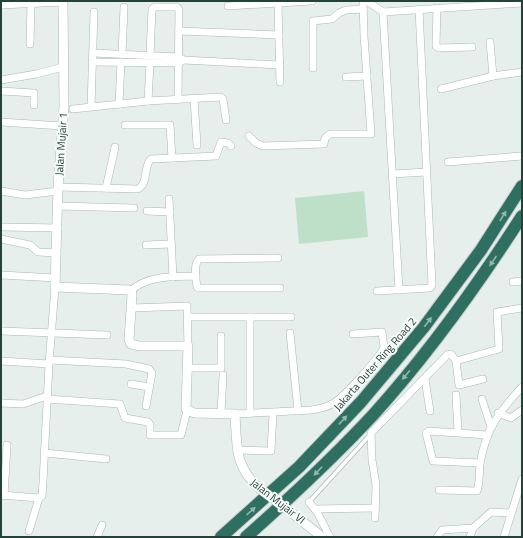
<svg xmlns="http://www.w3.org/2000/svg" width="523" height="538" font-family="'Titillium Web',sans-serif">
<style>
.grass{fill:#bfe0c8}
.lines{fill:none;stroke-linecap:round;stroke-linejoin:round}
.lane-casing{stroke:#a8b8b2;stroke-width:5}
.street-casing{stroke:#a8b8b2;stroke-width:8}
.secondary-casing{stroke:#a4bbb3;stroke-width:10}
.highway-casing{stroke:#c2cac8;stroke-width:14}
.lane{stroke:#fff;stroke-width:3.5}
.street{stroke:#fff;stroke-width:7}
.secondary{stroke:#fff;stroke-width:9}
.highway{stroke:#2f6f62;stroke-width:12}
.secondary-bridge-casing{stroke:#a4bbb3;stroke-width:10;stroke-linecap:butt}
.secondary-bridge{stroke:#fff;stroke-width:9}
.oneway{fill:#93b5ae}
.labels{text-anchor:middle;stroke-width:4;stroke-linejoin:round;paint-order:stroke}
.street-label{font-size:11px;fill:#24423a;stroke:#f7fbf9}
</style>
<rect width="100%" height="100%" fill="#e6efeb"/>
<polygon class="grass" points="364,191 368,237 299,244 295,198"/>
<g class="lines">
<g class="lane-casing">
<polyline id="lane" points="309,502 370,435"/>
</g>
<g class="street-casing">
<g id="street">
<polyline points="367,1 383,12"/>
<polyline points="278,4 280,82"/>
<polyline points="1,5 63,2"/>
<polyline points="228,6 312,1"/>
<polyline points="437,8 436,46 439,48 472,47"/>
<polyline points="383,12 399,290"/>
<polyline points="383,12 522,3"/>
<polyline points="179,31 279,35"/>
<polyline points="490,42 493,76"/>
<polyline points="30,44 31,4"/>
<polyline points="93,53 179,57 184,60 280,65"/>
<polyline points="122,54 124,7"/>
<polyline points="150,55 152,9 155,7 177,7 179,10 178,99"/>
<polyline points="92,62 179,63 182,61"/>
<polyline points="313,68 313,21 332,19 339,13 346,10 363,9"/>
<polyline points="346,77 367,76"/>
<polyline points="1,80 36,74 63,67"/>
<polyline points="441,89 493,76 522,72"/>
<polyline points="1,91 34,93 34,105"/>
<polyline points="194,99 197,145"/>
<polyline points="148,101 150,63"/>
<polyline points="119,104 121,62"/>
<polyline points="91,106 94,12"/>
<polyline points="73,109 148,101 220,97 223,99 226,120"/>
<polyline points="1,122 62,126"/>
<polyline points="125,125 170,125 172,158"/>
<polyline points="249,136 256,143 263,146 324,144 325,138 330,134 371,134 364,36 363,1"/>
<polyline points="448,162 522,156"/>
<polyline points="393,174 426,172"/>
<path d="M 58,187 L 138,189 C 149,183 143,166 151,159 L 216,156 L 221,142 L 228,143 L 231,146"/>
<polyline points="106,188 115,147"/>
<polyline points="1,191 25,195 58,191"/>
<polyline points="169,199 173,277"/>
<polyline points="58,206 134,208"/>
<polyline points="147,211 170,212"/>
<polyline points="1,227 58,228"/>
<polyline points="1,239 30,245 38,252 57,253"/>
<polyline points="146,245 171,244"/>
<path d="M 278,258 L 199,259 C 193,265 196,279 197,287 L 199,288 L 280,288"/>
<polyline points="1,275 56,278"/>
<polyline points="513,282 522,281"/>
<path d="M 131,291 C 146,275 175,277 196,276"/>
<polyline points="377,291 430,288 432,285 419,9"/>
<polyline points="132,308 187,306 188,346"/>
<polyline points="188,317 291,317"/>
<polyline points="250,317 250,413"/>
<polyline points="1,331 107,335"/>
<polyline points="290,333 298,411"/>
<polyline points="50,360 126,364 149,369 152,373 146,406"/>
<polyline points="1,361 49,364"/>
<polyline points="456,361 499,349 497,312 522,308"/>
<polyline points="187,368 221,368 221,336"/>
<polyline points="425,379 430,411"/>
<polyline points="131,384 149,387"/>
<polyline points="456,395 458,432"/>
<polyline points="47,399 120,404 125,418 148,422 150,425 150,435 181,435 187,410"/>
<polyline points="482,399 491,427"/>
<polyline points="1,403 23,404 47,396"/>
<polyline points="498,413 511,418 522,410"/>
<polyline points="221,414 223,375"/>
<path d="M 235,414 L 311,410 C 318,409 325,408 332,404 C 342,399 380,358 384,347 L 382,332 L 353,334"/>
<polyline points="237,450 271,451 273,413"/>
<polyline points="45,453 106,459"/>
<polyline points="480,463 433,461 426,433 429,431 487,435"/>
<path d="M 439,490 L 477,491 C 480,483 479,472 480,464 C 486,428 499,412 522,387"/>
<polyline points="1,495 39,498"/>
<polyline points="4,496 7,445"/>
<polyline points="309,502 317,512 330,537"/>
<polyline points="315,509 375,508"/>
<polyline points="375,518 376,485 372,460 371,433 447,355 451,354 456,361 459,385 483,379"/>
<polyline points="29,531 39,498 42,496 43,482 49,364 55,287"/>
<polyline points="97,537 102,525"/>
<polyline points="437,537 442,530 473,528 491,512 511,513"/>
<polyline points="470,537 473,528"/>
<polyline points="504,537 522,479"/>
</g>
</g>
<g class="secondary-casing">
<g id="secondary">
<path d="M 63,1 L 64,106 L 58,187 L 55,287 L 130,290 L 132,294 L 129,340 L 131,344 L 139,346 L 188,346 L 186,409 L 194,413 L 235,414 C 237,445 234,466 259,488"/>
<polyline points="297,517 322,537"/>
</g>
</g>
<g class="highway-casing">
<g id="highway">
<polyline points="221,537 299,467 361,402 424,327 481,250 522,186"/>
<path d="M 246,537 C 290,498 333,458 373,415 C 429,353 477,286 522,216"/>
</g>
</g>
<use href="#lane" class="lane"/>
<use href="#street" class="street"/>
<use href="#secondary" class="secondary"/>
<use href="#highway" class="highway"/>
<g class="secondary-bridge-casing">
<polyline id="secondary-bridge" points="259,488 297,517"/>
</g>
<use href="#secondary-bridge" class="secondary-bridge"/>
</g>
<defs><path id="oneway-solid" d="M-6-.8H1V-3.2L6.5 0L1 3.2V.8H-6Z"/></defs>
<g class="oneway">
<use href="#oneway-solid" transform="translate(503 216) rotate(-58)"/>
<use href="#oneway-solid" transform="translate(493 261) rotate(124)"/>
<use href="#oneway-solid" transform="translate(428 322) rotate(-53)"/>
<use href="#oneway-solid" transform="translate(406 375) rotate(130)"/>
<use href="#oneway-solid" transform="translate(343 420) rotate(-47)"/>
<use href="#oneway-solid" transform="translate(318 471) rotate(134)"/>
<use href="#oneway-solid" transform="translate(251 511) rotate(-42)"/>
</g>
<g class="labels">
<g class="street-label">
<text transform="translate(61 144) rotate(-86)" y="4">Jalan Mujair 1</text>
<text transform="translate(375 364) rotate(-49)" y="4">Jakarta Outer Ring Road 2</text>
<text transform="translate(278 501) rotate(38)" y="4">Jalan Mujair VI</text>
</g>
</g>
<rect width="523" height="538" fill="none" stroke="#24423a" stroke-width="4"/>
</svg>
